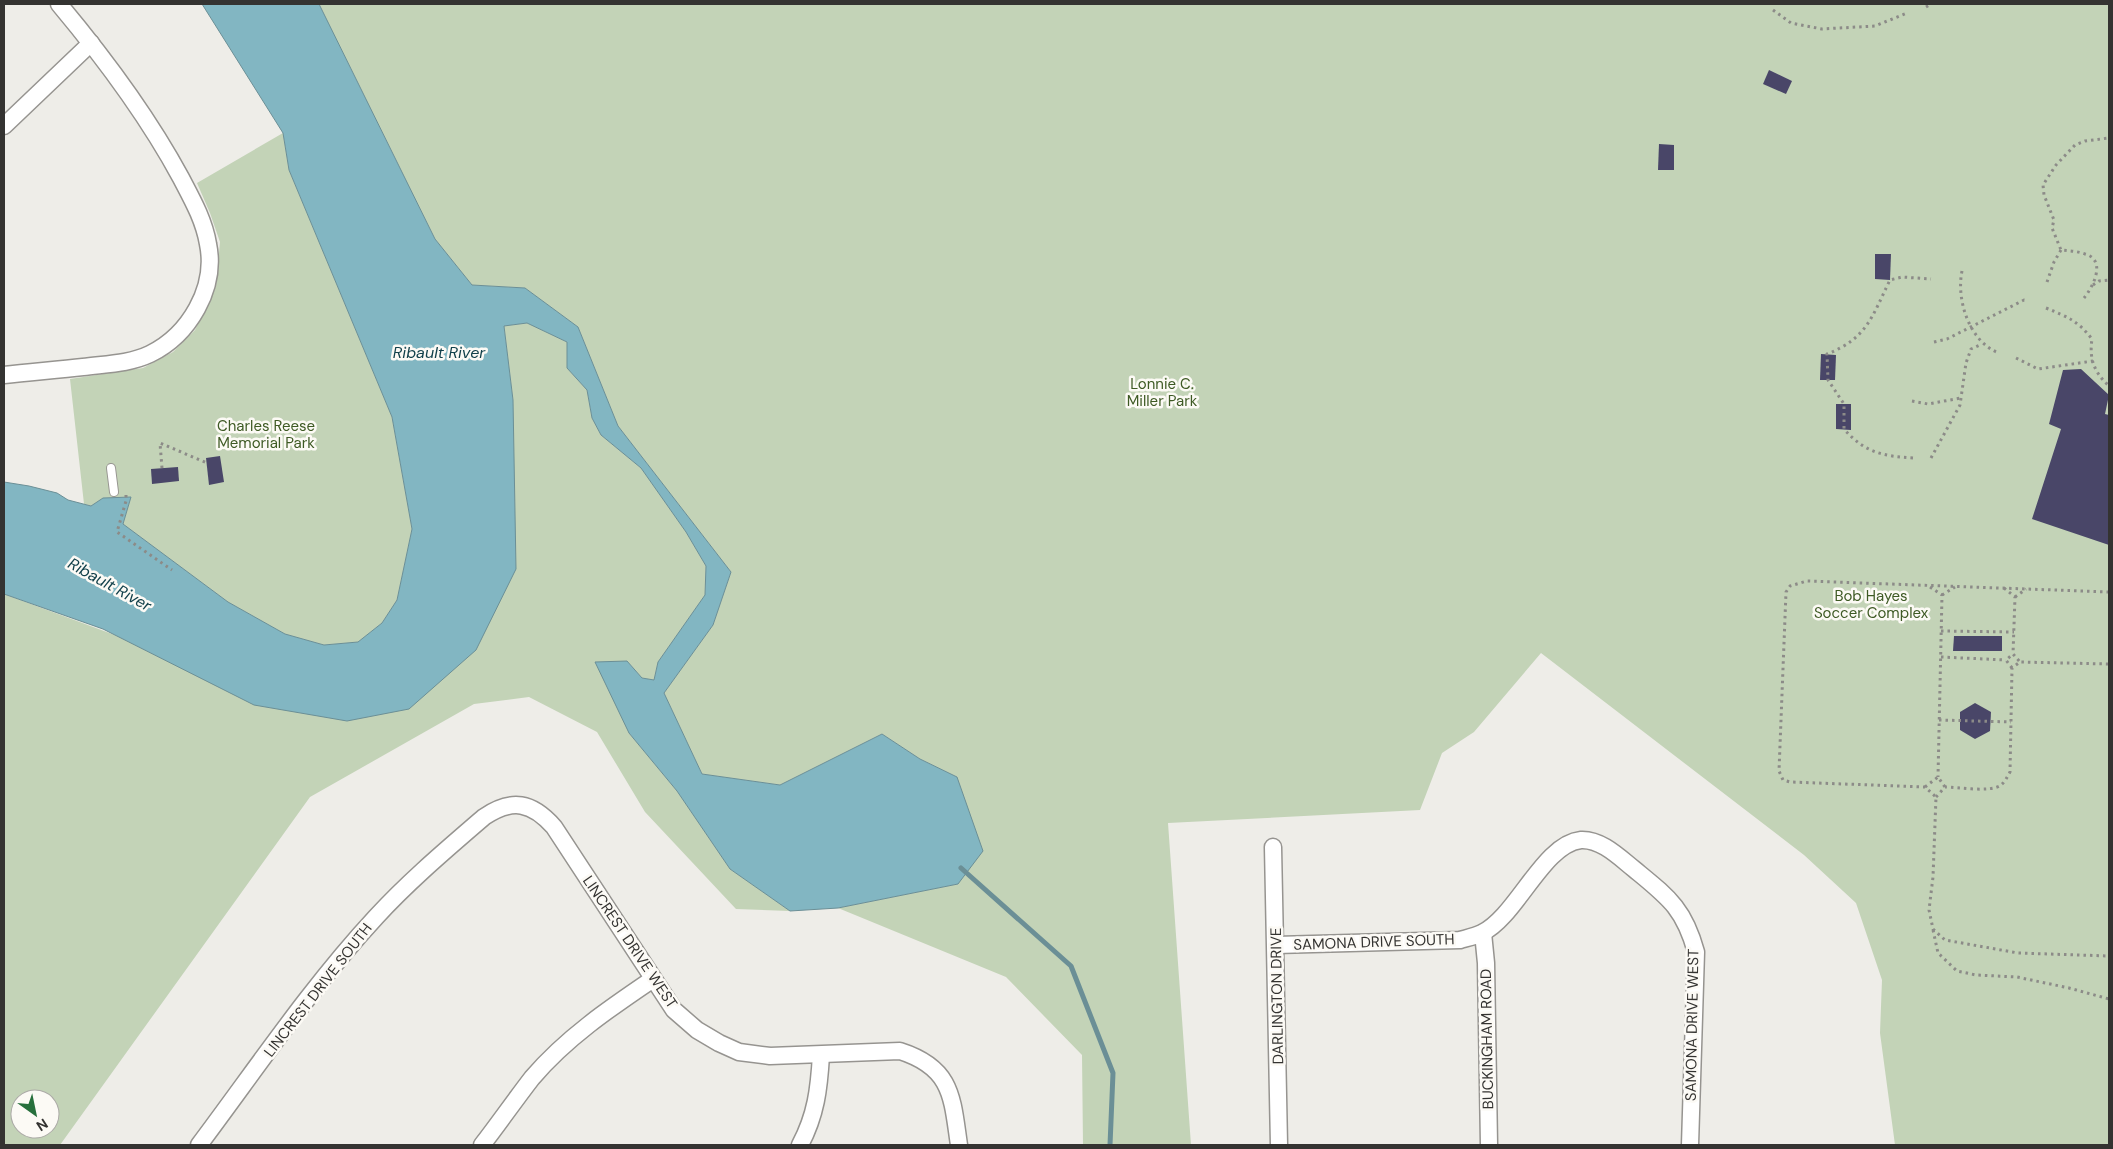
<svg xmlns="http://www.w3.org/2000/svg" width="2113" height="1149" font-family="'DM Sans',sans-serif">
<style>
.green{fill:#c3d3b7;fill-rule:evenodd}
.water{fill:#82b6c2;stroke:#6b8f96}
.lines{fill:none;stroke-linecap:round;stroke-linejoin:round}
.stream{stroke:#6b8f96;stroke-width:5}
.building{fill:#494668}
.lane-casing{stroke:#969490;stroke-width:10}
.street-casing{stroke:#969490;stroke-width:19}
.path{stroke:#8c8b88;stroke-width:3;stroke-dasharray:2.5 4;stroke-linecap:butt}
.lane{stroke:#fff;stroke-width:8}
.street{stroke:#fff;stroke-width:16}
.labels{text-anchor:middle;stroke-width:5;stroke-linejoin:round;paint-order:stroke}
.park-label{font-size:15px;fill:#3e5a24;stroke:#fcfaf5}
.street-label{font-size:15px;fill:#343331;stroke:#fcfaf5}
.water-label{font-size:16px;font-style:italic;fill:#12414b;stroke:#fcfaf5}
</style>
<rect width="100%" height="100%" fill="#eeede8"/>
<g class="green">
<polygon points="319,4 2109,4 2109,1145 1895,1145 1880,1033 1882,980 1856,903 1804,855 1541,653 1474,732 1442,753 1420,810 1168,823 1191,1145 1083,1145 1082,1055 1006,977 838,908 958,884 957,777 920,759 882,734 780,785 702,774 664,693 713,625 731,572 618,426 578,327 525,288 472,285 435,239"/>
<polygon points="283,133 289,170 392,417 412,529 397,600 382,623 358,642 324,645 285,634 228,602 123,524 131,497 103,498 91,506 84,504 70,379 143,368 173,352 195,330 216,286 220,242 210,213 197,183"/>
<path d="M 527,323 L 567,342 L 567,368 L 587,390 L 592,418 L 601,435 L 641,468 L 686,532 L 706,566 L 705,595 L 658,662 L 654,680 L 642,678 L 627,661 L 629,733 L 677,791 L 730,869 L 790,911 L 736,909 L 645,812 L 597,732 L 529,697 L 474,704 L 310,797 L 60,1145 L 4,1145 L 4,594 L 347,721 L 513,400 L 504,326 ZM 20,1099 L 50,1099 L 50,1129 L 20,1129 Z"/>
</g>
<polygon class="water" points="202,4 319,4 435,239 472,285 525,288 578,327 618,426 731,572 713,625 664,693 702,774 780,785 882,734 920,759 957,777 983,851 958,884 838,908 790,911 730,869 677,791 629,733 595,662 627,661 642,678 654,680 658,662 705,595 706,566 686,532 641,468 601,435 592,418 587,390 567,368 567,342 527,323 504,326 513,400 516,569 476,650 409,709 347,721 254,705 103,629 4,594 4,482 29,486 57,493 68,500 91,506 103,498 131,497 123,524 228,602 285,634 324,645 358,642 382,623 397,600 412,529 392,417 289,170 283,133"/>
<g class="lines">
<polyline class="stream" points="961,868 1071,966 1113,1073 1110,1145"/>
</g>
<g class="building">
<polygon points="1769,70 1792,81 1786,94 1763,84"/>
<polygon points="1659,144 1674,145 1674,170 1658,170"/>
<polygon points="1875,254 1891,254 1890,280 1875,279"/>
<polygon points="1821,354 1836,355 1835,380 1820,380"/>
<polygon points="2081,369 2109,395 2105,414 2109,415 2109,545 2032,519 2061,429 2049,424 2063,370"/>
<polygon points="1836,404 1851,404 1851,430 1836,429"/>
<polygon points="220,456 224,482 209,485 206,458"/>
<polygon points="178,467 179,481 152,484 151,469"/>
<polygon points="1954,636 2002,636 2002,651 1953,651"/>
<polygon points="1975,703 1991,712 1990,731 1975,739 1960,730 1960,712"/>
</g>
<g class="lines">
<g class="lane-casing">
<polyline id="lane" points="111,468 114,492"/>
</g>
<g class="street-casing">
<g id="street">
<polyline points="4,126 91,43"/>
<path d="M 4,375 C 30,372 57,370 83,367 C 105,364 129,364 150,354 C 189,335 217,288 208,244 C 204,220 192,199 181,178 C 147,115 105,59 59,4"/>
<polyline points="1273,847 1279,1145"/>
<polyline points="1483,933 1486,963 1489,1145"/>
<path d="M 1276,945 L 1460,940 C 1467,938 1476,936 1482,933 C 1517,916 1543,844 1581,840 C 1601,839 1619,857 1634,869 C 1668,897 1684,908 1696,952 L 1690,1145"/>
<path d="M 199,1145 C 256,1069 311,987 376,917 C 409,881 447,849 484,817 C 512,798 532,802 554,827 L 674,1010 L 697,1030 L 719,1043 L 739,1052 L 770,1056 L 900,1051 C 953,1068 952,1098 959,1145"/>
<path d="M 482,1145 C 499,1123 515,1100 532,1078 C 566,1038 610,1008 653,979"/>
<path d="M 800,1145 C 816,1115 819,1089 821,1055"/>
</g>
</g>
<g class="path">
<polyline points="1926,7 1931,4"/>
<polyline points="1773,10 1791,23 1822,29 1875,26 1907,13"/>
<path d="M 1962,271 C 1956,299 1969,342 1999,353"/>
<polyline points="2047,282 2054,262 2061,250"/>
<polyline points="2093,285 2099,281 2109,280"/>
<path d="M 2084,298 C 2093,287 2107,260 2085,254 C 2077,251 2069,251 2061,250 L 2052,228 L 2054,220 L 2044,195 L 2043,185 L 2056,165 L 2075,145 L 2085,141 L 2109,138"/>
<path d="M 2046,308 C 2068,317 2078,321 2092,339 C 2089,359 2094,372 2109,386"/>
<polyline points="1934,342 1947,339 2024,300 2028,301"/>
<polyline points="2016,358 2038,369 2093,361"/>
<polyline points="1912,401 1928,404 1961,398"/>
<path d="M 1913,458 C 1883,456 1865,453 1844,429 L 1844,404 L 1828,380 L 1827,354 C 1868,338 1872,316 1890,280 L 1902,277 L 1931,279"/>
<polyline points="1931,458 1960,405 1966,363 1971,349 1982,344"/>
<polyline points="162,468 160,443 207,463"/>
<polyline points="126,495 126,501 117,532 172,570"/>
<polyline points="1930,587 1942,595 1938,777"/>
<polyline points="2004,588 2015,597 2013,654"/>
<polyline points="2109,592 1807,581 1790,586 1786,592 1779,771 1783,780 1790,782 1925,787 1936,797 1933,877 1929,910 1933,929 1945,940 2018,953 2109,956"/>
<polyline points="1942,595 1955,587"/>
<polyline points="2015,597 2026,589"/>
<polyline points="1941,631 2014,632"/>
<polyline points="1941,657 2006,660"/>
<polyline points="2012,668 2006,660 2013,654 2020,662"/>
<polyline points="1939,720 2011,722"/>
<polyline points="1925,787 1938,777 1945,787"/>
<path d="M 1936,797 L 1945,787 C 1959,787 1990,793 2001,785 C 2005,782 2007,777 2010,772 L 2012,668 L 2020,662 L 2109,664"/>
<polyline points="1933,930 1938,953 1957,971 1976,975 2017,977 2069,988 2109,999"/>
</g>
<use href="#lane" class="lane"/>
<use href="#street" class="street"/>
</g>
<g class="labels">
<g class="park-label">
<text x="1162" y="389">Lonnie C.<tspan x="1162" dy="17">Miller Park</tspan></text>
<text x="266" y="431">Charles Reese<tspan x="266" dy="17">Memorial Park</tspan></text>
<text x="1871" y="601">Bob Hayes<tspan x="1871" dy="17">Soccer Complex</tspan></text>
</g>
<g class="street-label">
<text transform="translate(630 942) rotate(56)" y="5">LINCREST DRIVE WEST</text>
<text transform="translate(1374 942) rotate(-2)" y="5">SAMONA DRIVE SOUTH</text>
<text transform="translate(318 990) rotate(-52)" y="5">LINCREST DRIVE SOUTH</text>
<text transform="translate(1277 996) rotate(-91)" y="5">DARLINGTON DRIVE</text>
<text transform="translate(1692 1025) rotate(-89)" y="5">SAMONA DRIVE WEST</text>
<text transform="translate(1487 1039) rotate(-91)" y="5">BUCKINGHAM ROAD</text>
</g>
<g class="water-label">
<text x="439" y="358">Ribault River</text>
<text transform="translate(110 584) rotate(29)" y="6">Ribault River</text>
</g>
</g>
<rect width="2113" height="1149" fill="none" stroke="#343331" stroke-width="10"/>
<g transform="translate(35 1114) rotate(147)"><circle r="24" fill="#fcfaf5" stroke="#acaaa7"/>
<path d="M0-4L9 19L0 12L-9 19Z" fill="#276f3c"/>
<text y="-8" font-size="14" font-weight="bold" text-anchor="middle" fill="#343331">N</text>
</g>
</svg>
